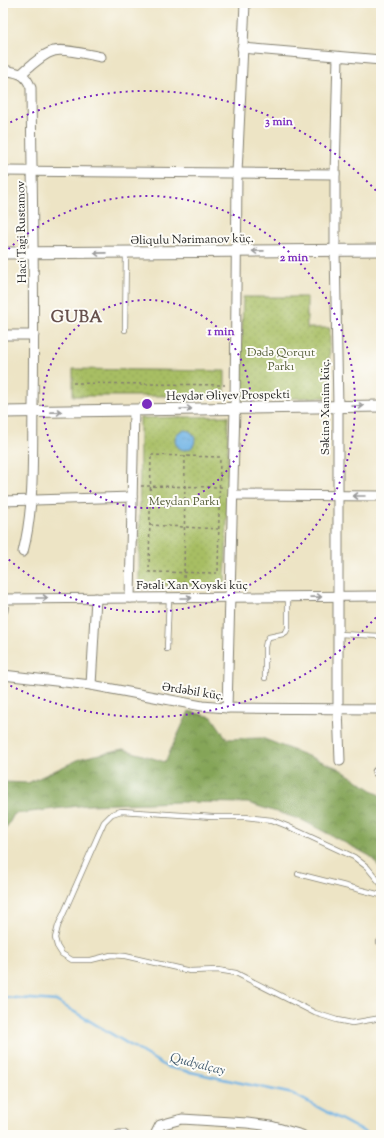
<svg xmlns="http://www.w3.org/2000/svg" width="384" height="1138" font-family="'Sorts Mill Goudy',serif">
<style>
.forest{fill:url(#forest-crowns);stroke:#50603a}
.park{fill:url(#park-dots);stroke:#626d40}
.water{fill:url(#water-ripples);stroke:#466880}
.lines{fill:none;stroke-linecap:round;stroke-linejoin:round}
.stream{stroke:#70b3e5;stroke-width:2.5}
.service-casing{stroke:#848070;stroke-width:6}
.minor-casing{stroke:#848070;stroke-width:11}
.tertiary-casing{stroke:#848070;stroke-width:13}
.path{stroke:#848070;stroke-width:1.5;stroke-dasharray:3 3;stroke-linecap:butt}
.service{stroke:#fff;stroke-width:4.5}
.minor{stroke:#fff;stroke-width:9}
.tertiary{stroke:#fff;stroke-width:11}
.oneway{stroke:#999}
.ring{fill:none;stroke:#7b2cbf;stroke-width:2;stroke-dasharray:2 4}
.labels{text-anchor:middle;stroke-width:4;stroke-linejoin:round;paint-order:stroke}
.street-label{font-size:12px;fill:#1c1c1c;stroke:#fdfcf7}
.park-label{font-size:12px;fill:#545d38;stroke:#fdfcf7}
.water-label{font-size:13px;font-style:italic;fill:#3e586c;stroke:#fdfcf7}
.district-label{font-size:16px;font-weight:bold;letter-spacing:1px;fill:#67504c;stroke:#fdfcf7}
.centre{fill:#7b2cbf;stroke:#fdfcf7;stroke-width:2}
.ring-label{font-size:12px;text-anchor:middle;font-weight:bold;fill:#7b2cbf;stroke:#fdfcf7;stroke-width:4;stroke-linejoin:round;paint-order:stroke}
</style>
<defs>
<pattern id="forest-crowns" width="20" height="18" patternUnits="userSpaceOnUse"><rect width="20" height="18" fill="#85a559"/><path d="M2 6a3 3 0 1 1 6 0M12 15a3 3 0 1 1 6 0" fill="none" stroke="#6c8649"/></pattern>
<pattern id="park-dots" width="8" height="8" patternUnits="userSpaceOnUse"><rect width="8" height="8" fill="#a7be63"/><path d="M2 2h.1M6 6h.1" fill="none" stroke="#8fa355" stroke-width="1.8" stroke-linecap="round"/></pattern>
<pattern id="water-ripples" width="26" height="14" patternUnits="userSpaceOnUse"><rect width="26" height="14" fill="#70b3e5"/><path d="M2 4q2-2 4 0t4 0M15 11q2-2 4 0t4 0" fill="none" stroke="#6099c4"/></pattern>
</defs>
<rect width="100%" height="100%" fill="#fdfcf7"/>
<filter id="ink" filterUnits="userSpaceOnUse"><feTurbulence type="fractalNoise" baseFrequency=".025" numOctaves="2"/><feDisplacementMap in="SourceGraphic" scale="8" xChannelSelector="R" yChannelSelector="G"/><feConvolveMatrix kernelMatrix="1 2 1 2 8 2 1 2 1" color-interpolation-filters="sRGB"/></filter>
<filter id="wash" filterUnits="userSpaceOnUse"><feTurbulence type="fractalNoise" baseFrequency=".012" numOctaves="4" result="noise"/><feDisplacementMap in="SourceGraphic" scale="16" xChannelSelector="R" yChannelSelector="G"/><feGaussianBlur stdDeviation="0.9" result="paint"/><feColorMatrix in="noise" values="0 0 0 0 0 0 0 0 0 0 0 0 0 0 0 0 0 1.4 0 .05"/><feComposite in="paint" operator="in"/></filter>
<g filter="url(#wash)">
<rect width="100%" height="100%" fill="#ede4c5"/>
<polygon class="forest" points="189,711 212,717 227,739 262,738 338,768 381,796 381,869 370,856 302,820 248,803 180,802 87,805 14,814 3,835 3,782 28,783 82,758 123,749 165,762"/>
<g class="park">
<polygon points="243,297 307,297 307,328 330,328 329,397 240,400"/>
<polygon points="73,369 225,371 225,396 73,396"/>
<polygon points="228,416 228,487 225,586 184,585 139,586 140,418"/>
</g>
<circle class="water" cx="185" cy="440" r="10"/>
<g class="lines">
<polyline class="stream" points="3,997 56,1001 167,1067 293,1094 370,1135"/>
</g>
</g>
<g filter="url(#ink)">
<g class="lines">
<g class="service-casing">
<g id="service">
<polyline points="125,330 126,252"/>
<polyline points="338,634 381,636"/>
<polyline points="167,649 169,598"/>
<polyline points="265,678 265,647 266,642 269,637 283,634 286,632 288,628 288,597"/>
<polyline points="298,874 381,895"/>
<polyline points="381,884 367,867 354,857 287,826 272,820 245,817 213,817 121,811 112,814 104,822 58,926 55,938 57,946 62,954 72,960 91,960 111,955 125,956 190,971 218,970 236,973 315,1013 337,1020 352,1023 381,1018"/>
<polyline points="379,942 381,942"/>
</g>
</g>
<g class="minor-casing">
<g id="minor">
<polyline points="242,48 381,60"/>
<polyline points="338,57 335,174 335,250 338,407 338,709 340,761"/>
<path d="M 3,70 C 18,73 25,72 31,88 C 32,194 35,299 33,405 C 32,454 35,505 23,552"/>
<path d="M 21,74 C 29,67 44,53 54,51 C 64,48 90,55 101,57"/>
<polyline points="3,171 335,174"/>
<polyline points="3,335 34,335"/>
<polyline points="233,495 381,496"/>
<polyline points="3,501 132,497"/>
<polyline points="130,598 134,410"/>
<polyline points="3,599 381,596"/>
<polyline points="3,610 4,599"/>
<polyline points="3,675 91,685 202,706 227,708 381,709"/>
<polyline points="91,685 96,598"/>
<polyline points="227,708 235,408 237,173 245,3"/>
<polyline points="377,772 381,773"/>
<polyline points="156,1133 160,1125 182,1119 247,1123 271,1126 302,1135"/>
<polyline points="119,1135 124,1135"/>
</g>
</g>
<g class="tertiary-casing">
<g id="tertiary">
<polyline points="3,253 381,250"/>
<polyline points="3,412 381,406"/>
</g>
</g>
<g class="path">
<polyline points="73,383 225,385"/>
<polygon points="151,455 220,457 218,573 149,572"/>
<polyline points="141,486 225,487"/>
<polyline points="150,525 218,529"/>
<polyline points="184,590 185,456"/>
</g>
<use href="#service" class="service"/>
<use href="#minor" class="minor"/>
<use href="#tertiary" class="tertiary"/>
</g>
<defs><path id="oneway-shaft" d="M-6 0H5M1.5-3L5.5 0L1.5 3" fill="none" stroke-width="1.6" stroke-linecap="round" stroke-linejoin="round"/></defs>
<g class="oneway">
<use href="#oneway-shaft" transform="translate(258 251) rotate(179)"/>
<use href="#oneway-shaft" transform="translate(100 253) rotate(179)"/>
<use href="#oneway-shaft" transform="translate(358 406) rotate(-1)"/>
<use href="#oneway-shaft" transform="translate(186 409) rotate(-1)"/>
<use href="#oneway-shaft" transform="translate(56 412) rotate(-1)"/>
<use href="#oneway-shaft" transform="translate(359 496) rotate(-180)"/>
<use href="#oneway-shaft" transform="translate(316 597) rotate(-1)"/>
<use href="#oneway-shaft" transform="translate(42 598)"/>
<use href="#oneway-shaft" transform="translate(186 598)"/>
</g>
</g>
<g class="ring">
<circle cx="147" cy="404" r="104"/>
<path d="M4 253A208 208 0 1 1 4 555"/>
<path d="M380 613A313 313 0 0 1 5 683M5 125A313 313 0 0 1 380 195"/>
</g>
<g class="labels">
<g class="street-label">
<text transform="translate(21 232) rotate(-91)" y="4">Haci Tagi Rustamov</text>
<text transform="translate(192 239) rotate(-1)" y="4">Əliqulu Nərimanov küç.</text>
<text transform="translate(228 395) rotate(-1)" y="4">Heydər Əliyev Prospekti</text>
<text transform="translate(325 407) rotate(-90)" y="4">Səkinə Xanim küç.</text>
<text x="192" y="589">Fətəli Xan Xoyski küç</text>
<text transform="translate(193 691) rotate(9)" y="4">Ərdəbil küç.</text>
</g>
<g class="park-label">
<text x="281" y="356">Dədə Qorqut<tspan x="281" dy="14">Parkı</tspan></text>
<text x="184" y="505">Meydan Parkı</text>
</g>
<g class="water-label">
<text transform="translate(198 1063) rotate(14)" y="5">Qudyalçay</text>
</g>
<g class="district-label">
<text x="77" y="322">GUBA</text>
</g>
</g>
<circle cx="147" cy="404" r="6" class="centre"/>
<g class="ring-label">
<text x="279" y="125">3 min</text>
<text x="294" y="261">2 min</text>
<text x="221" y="335">1 min</text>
</g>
<rect width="384" height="1138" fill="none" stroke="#fdfcf7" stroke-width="16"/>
</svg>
